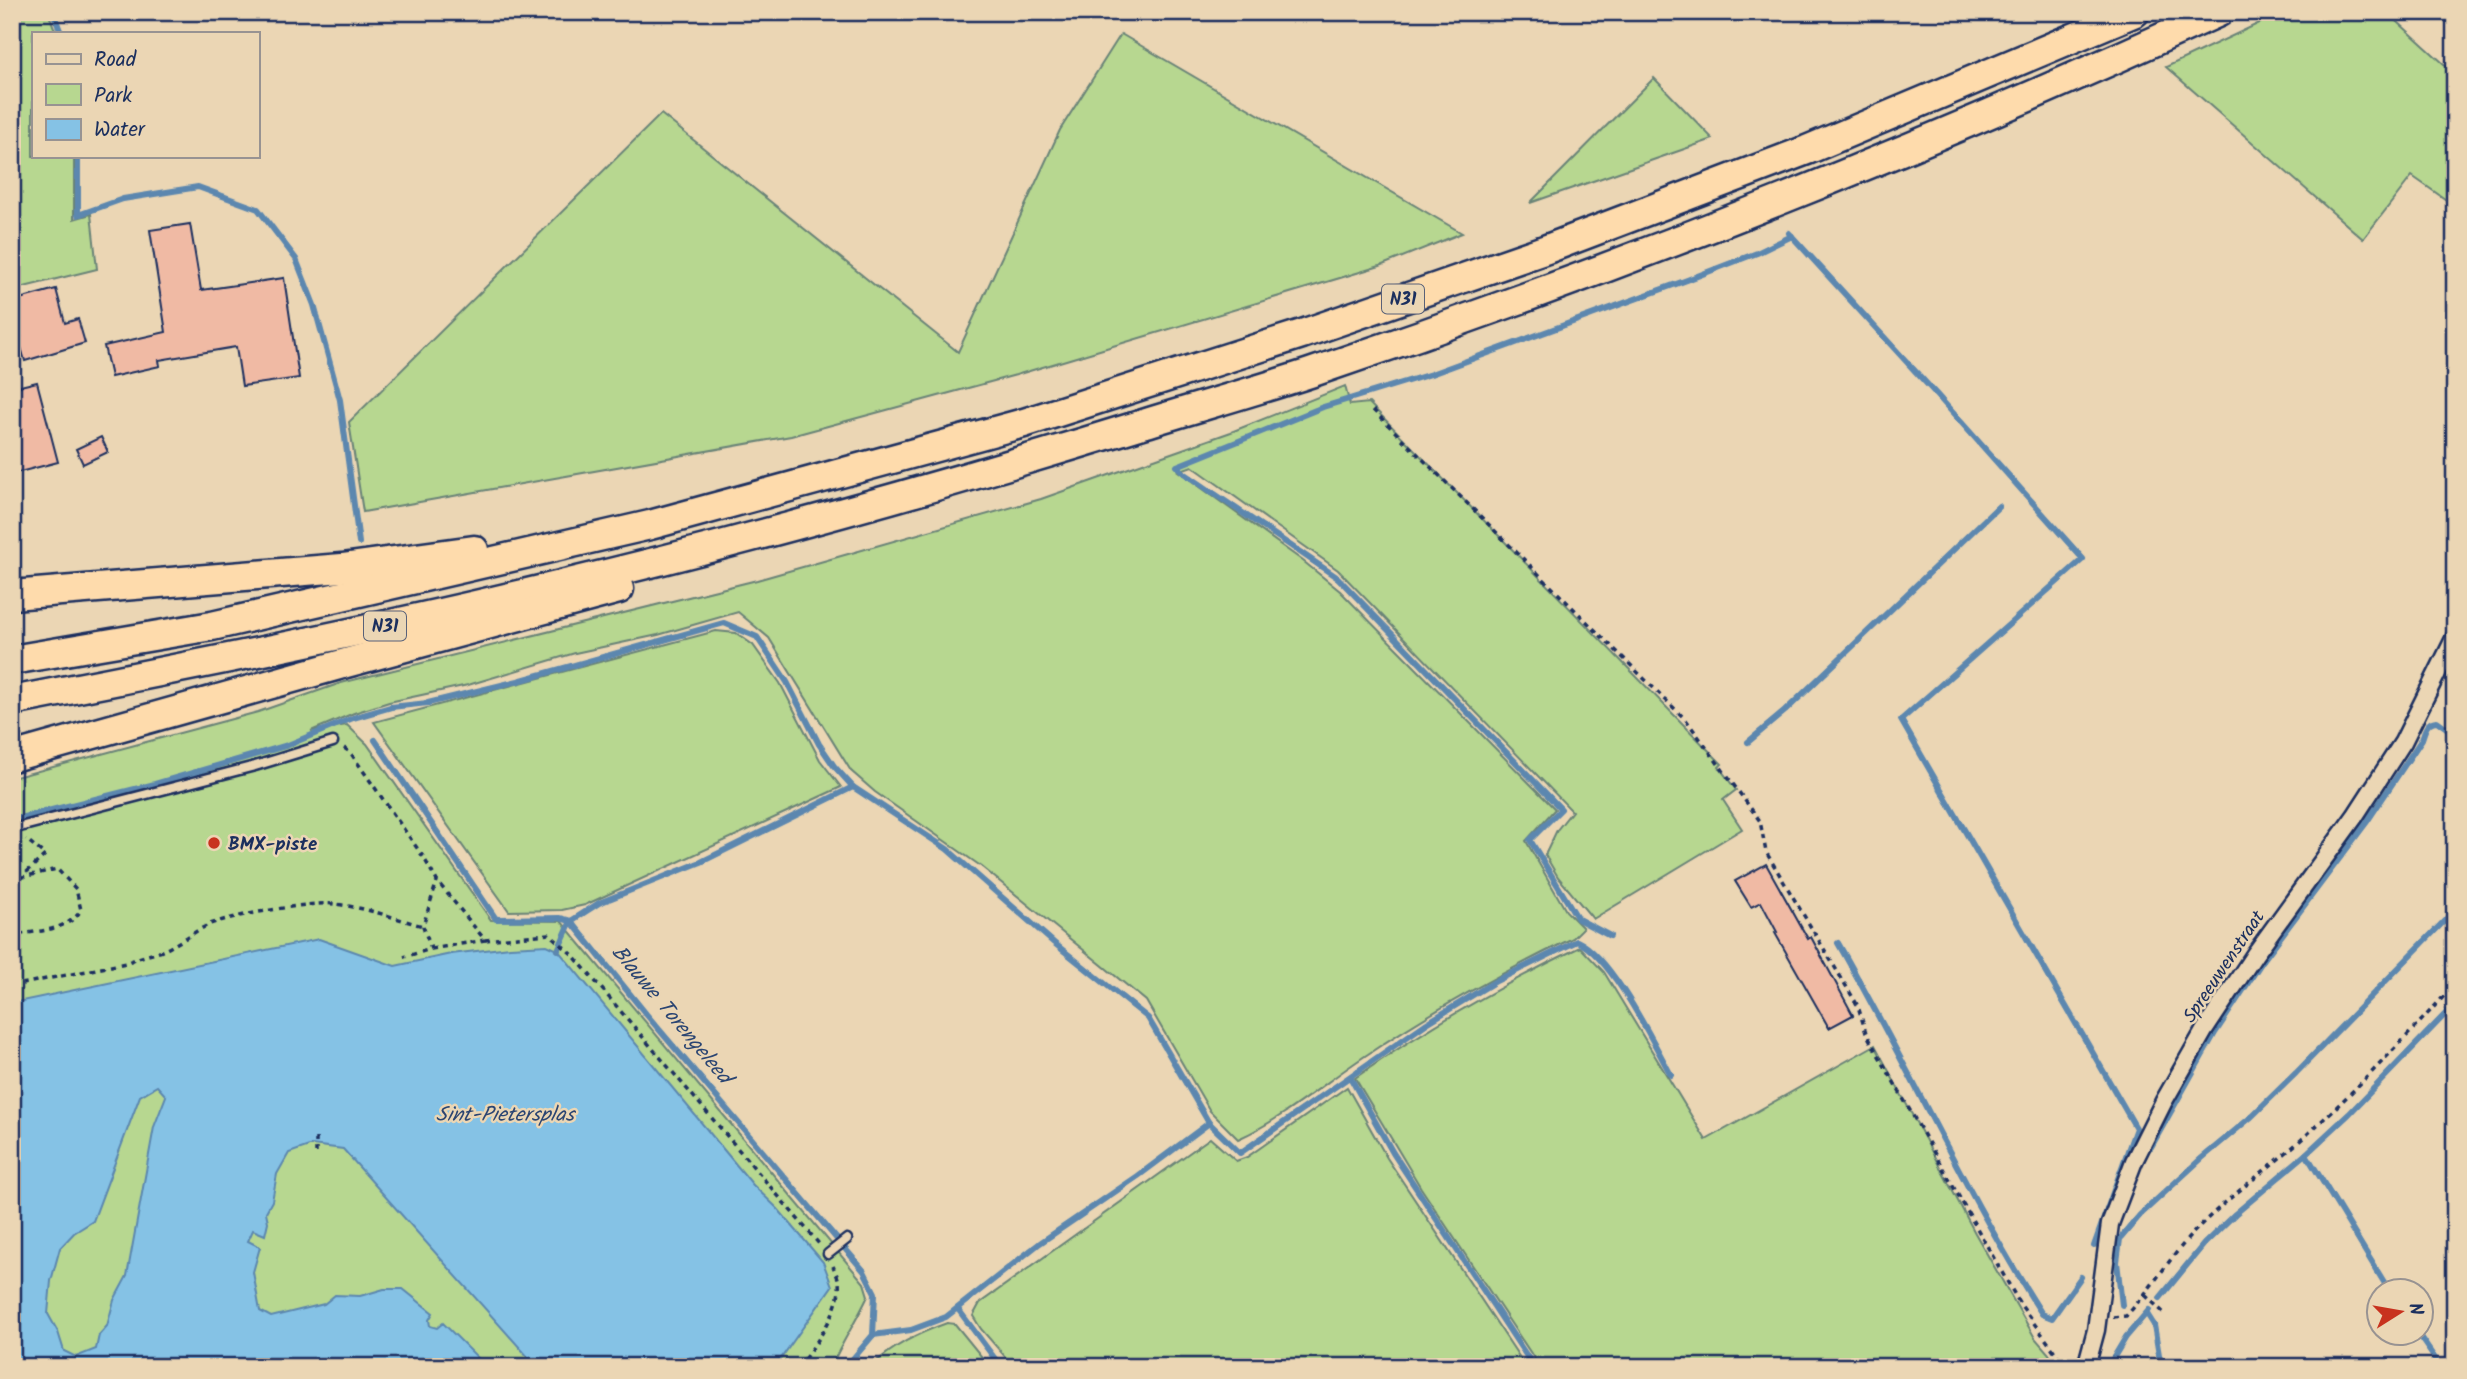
<svg xmlns="http://www.w3.org/2000/svg" width="2467" height="1379" font-family="Kalam,sans-serif">
<style>
.green{fill:#b7d790;stroke:#698377;stroke-width:2}
.water{fill:#85c2e5;stroke:#5b87af;stroke-width:2;fill-rule:evenodd}
.lines{fill:none;stroke-linecap:round;stroke-linejoin:round}
.stream{stroke:#5b87af;stroke-width:6}
.building{fill:#f0baa4;stroke:#1b2f5e;stroke-width:2}
.service-casing{stroke:#1b2f5e;stroke-width:13}
.minor-casing{stroke:#1b2f5e;stroke-width:21}
.trunk-casing{stroke:#1b2f5e;stroke-width:33}
.path{stroke:#1b2f5e;stroke-width:3.5;stroke-dasharray:5 5;stroke-linecap:butt}
.service{stroke:#ebd6b4;stroke-width:8}
.minor{stroke:#ebd6b4;stroke-width:16}
.trunk{stroke:#fedbac;stroke-width:28}
.poi-dot{fill:#c8321e;stroke:#ebd6b4;stroke-width:2.5}
.labels{text-anchor:middle;stroke-width:5;stroke-linejoin:round;paint-order:stroke}
.shield{fill:#ebd6b4;stroke:#596178;stroke-width:2}
.shield-label{font-size:18px;font-weight:bold;fill:#1b2f5e}
.poi-label{font-size:19px;font-weight:bold;fill:#1b2f5e;stroke:#ebd6b4;text-anchor:start}
.street-label{font-size:19px;fill:#1b2f5e;stroke:#ebd6b4}
.water-label{font-size:21px;font-style:italic;fill:#2b4572;stroke:#ebd6b4}
</style>
<rect width="100%" height="100%" fill="#ebd6b4"/>
<filter id="ink" filterUnits="userSpaceOnUse"><feTurbulence type="fractalNoise" baseFrequency=".0143" numOctaves="2"/><feDisplacementMap in="SourceGraphic" scale="14" xChannelSelector="R" yChannelSelector="G"/><feConvolveMatrix kernelMatrix="1 2 1 2 8 2 1 2 1" color-interpolation-filters="sRGB"/></filter>
<g filter="url(#ink)">
<g class="green">
<polygon points="12,12 48,12 56,33 33,33 33,156 74,156 74,219 91,214 97,269 12,290"/>
<polygon points="2283,12 2387,12 2455,74 2455,206 2412,176 2363,239 2166,67"/>
<polygon points="1121,34 1462,233 1380,266 1016,375 791,436 363,512 349,422 661,114 958,352 1060,130"/>
<polygon points="1654,78 1713,139 1530,203"/>
<path d="M 1345,386 L 1350,405 L 1369,403 L 1722,764 L 1719,767 L 1736,790 L 1723,800 L 1742,829 L 1593,919 L 1558,877 L 1545,855 L 1557,830 L 1572,811 L 1338,570 L 1192,466 L 1178,471 L 1303,561 L 1340,591 L 1555,809 L 1526,841 L 1566,911 L 1583,928 L 1573,938 C 1503,972 1433,1010 1368,1054 C 1325,1082 1285,1118 1238,1139 L 1210,1111 L 1146,1001 L 982,867 L 875,792 L 851,771 L 769,638 L 738,612 L 658,635 L 575,653 L 468,685 L 389,702 L 354,713 L 311,731 L 347,725 L 367,744 L 491,920 L 561,921 L 864,1283 L 868,1296 C 857,1320 842,1342 831,1367 L 12,1367 L 12,778 L 258,712 L 341,683 L 757,580 L 1041,499 L 1231,432 Z"/>
<polygon points="716,631 736,633 753,645 780,683 820,760 841,787 585,905 562,910 509,911 374,722"/>
<path d="M 1580,947 L 1604,972 L 1706,1140 L 1875,1045 L 1975,1233 L 2035,1338 L 2049,1354 L 2056,1367 L 1540,1367 L 1421,1188 L 1355,1078 C 1426,1028 1502,985 1580,947 Z"/>
<polygon points="1347,1087 1387,1158 1526,1367 1014,1367 981,1329 973,1316 980,1303 1210,1138 1236,1161 1247,1157"/>
<path d="M 947,1323 L 955,1324 L 990,1367 L 870,1367 C 895,1345 916,1334 947,1323 Z"/>
</g>
<path class="water" d="M 319,939 L 395,966 L 451,954 L 510,947 L 547,945 L 558,950 L 753,1185 L 778,1209 L 823,1262 L 832,1286 L 775,1367 L 537,1367 L 343,1149 L 312,1145 L 289,1153 L 277,1174 L 272,1201 L 266,1212 L 268,1222 L 265,1235 L 253,1230 L 248,1241 L 260,1247 L 253,1272 L 260,1311 L 271,1317 L 324,1304 L 335,1295 L 360,1296 L 384,1289 L 403,1289 L 433,1313 L 429,1320 L 430,1326 L 437,1328 L 443,1323 L 487,1367 L 12,1367 L 12,1003 ZM 157,1086 L 166,1096 L 154,1127 L 127,1276 L 114,1300 L 107,1326 L 99,1335 L 96,1349 L 76,1357 L 64,1351 L 58,1332 L 48,1314 L 51,1281 L 60,1248 L 74,1233 L 93,1221 L 140,1096 Z"/>
<g class="lines">
<g class="stream">
<polyline points="53,12 61,33"/>
<polyline points="78,156 78,215 123,199 198,187 258,209 296,259 314,305 340,400 359,543"/>
<polyline points="1789,233 1937,395 2083,559 1901,720 2136,1128 2094,1246"/>
<polyline points="375,740 496,919 560,918 571,921 646,1014 864,1271 875,1293 873,1335 846,1367"/>
<polyline points="1748,742 1785,711 1999,506"/>
<polyline points="12,820 155,784 288,745 353,718 391,707 428,703 518,681 724,623 757,637 787,682 819,744 834,766 853,787"/>
<polyline points="1610,936 1578,919 1530,840 1561,809 1338,578 1184,473 1177,466 1323,407 1431,374 1687,280 1757,253 1792,236"/>
<path d="M 1838,943 C 1908,1065 1966,1195 2042,1314 L 2052,1318 L 2081,1277"/>
<polyline points="558,950 571,921 599,903 701,862 853,787 947,849 1054,943 1148,1018 1209,1123"/>
<polyline points="1350,1077 1393,1153 1534,1367"/>
<path d="M 2151,1147 L 2215,1033 L 2261,963 L 2366,823 L 2422,739 C 2425,730 2427,721 2437,721 L 2455,734"/>
<polyline points="2306,1154 2390,1292"/>
<polyline points="2160,1298 2204,1244 2235,1214 2306,1154 2349,1114 2455,1004"/>
<polyline points="2122,1305 2117,1262 2120,1239 2140,1215 2202,1158 2250,1118 2296,1073 2455,910"/>
<polyline points="958,1309 1001,1367"/>
<polyline points="2147,1314 2154,1325 2161,1367"/>
<polyline points="2418,1334 2438,1363 2433,1367"/>
<path d="M 873,1335 L 911,1330 L 946,1317 L 1040,1243 L 1138,1176 L 1209,1123 L 1240,1153 L 1427,1023 L 1496,981 L 1577,941 C 1612,957 1652,1040 1671,1075"/>
<polyline points="2108,1367 2126,1337 2149,1310"/>
</g>
</g>
<g class="building">
<polygon points="190,224 201,290 284,278 299,378 242,386 236,347 159,360 160,366 111,377 104,346 166,332 150,230"/>
<polygon points="56,289 65,323 78,319 85,343 25,361 18,337 21,336 12,301"/>
<polygon points="37,382 58,462 12,474 12,388"/>
<polygon points="101,437 108,452 83,464 76,449"/>
<polygon points="1766,864 1808,939 1811,937 1853,1015 1829,1028 1775,933 1777,932 1761,902 1751,907 1735,881"/>
</g>
<g class="lines">
<g class="service-casing">
<g id="service">
<polyline points="12,829 255,766 333,742"/>
<polyline points="828,1254 847,1239"/>
</g>
</g>
<g class="minor-casing">
<polyline id="minor" points="2086,1367 2096,1330 2110,1224 2134,1161 2164,1101 2204,1031 2255,954 2355,816 2403,742 2455,637"/>
</g>
<g class="trunk-casing">
<g id="trunk">
<polyline points="12,595 342,568 474,550"/>
<polyline points="12,660 212,626 650,525 1024,423 1302,334 1547,249 1807,150 2135,12"/>
<path d="M 12,701 C 191,666 370,631 548,588 C 748,541 946,485 1143,424 C 1198,407 1255,391 1310,373 C 1619,269 1922,148 2219,12"/>
<polyline points="12,757 346,663 619,589"/>
</g>
</g>
<g class="path">
<polyline points="1373,410 1687,721 1760,821 1766,852 1858,1006 1866,1033 2020,1304 2066,1367"/>
<polyline points="344,748 350,752 424,858 437,881 423,926 431,949 404,957"/>
<polyline points="12,886 45,855 26,839"/>
<path d="M 12,927 L 21,934 C 41,931 70,929 81,910 L 76,889 L 57,869 L 23,877"/>
<polyline points="485,940 549,934 572,954 820,1245"/>
<polyline points="431,949 485,940 437,881"/>
<path d="M 12,986 L 126,963 C 138,957 150,955 162,951 C 178,944 192,933 208,925 C 228,916 313,901 334,904 C 364,907 394,918 423,926"/>
<polyline points="316,1153 316,1136"/>
<polyline points="2145,1295 2166,1315"/>
<path d="M 2113,1317 L 2126,1316 C 2150,1290 2169,1259 2193,1233 C 2226,1198 2266,1171 2302,1139 C 2356,1090 2406,1038 2455,984"/>
<path d="M 798,1367 C 814,1347 842,1309 839,1282 C 838,1277 835,1271 833,1266"/>
</g>
<use href="#service" class="service"/>
<use href="#minor" class="minor"/>
<use href="#trunk" class="trunk"/>
</g>
</g>
<circle class="poi-dot" cx="214" cy="843" r="7"/>
<g class="labels">
<g class="shield">
<rect x="1382" y="284.5" width="42" height="29" rx="5"/>
<rect x="364" y="611.5" width="42" height="29" rx="5"/>
</g>
<g class="shield-label">
<text x="1403" y="305">N31</text>
<text x="385" y="632">N31</text>
</g>
<g class="poi-label">
<text x="228" y="850">BMX-piste</text>
</g>
<g class="street-label">
<text transform="translate(2223 966) rotate(-56)" y="7">Spreeuwenstraat</text>
</g>
<g class="water-label">
<text transform="translate(672 1014) rotate(50)" y="7">Blauwe Torengeleed</text>
<text x="505" y="1121">Sint-Pietersplas</text>
</g>
</g>
<rect width="2467" height="1379" fill="none" stroke="#ebd6b4" stroke-width="42"/>
<rect x="21" y="21" width="2425" height="1337" fill="none" stroke="#1b2f5e" stroke-width="2.5" filter="url(#ink)"/>
<rect x="32" y="32" width="228" height="126" fill="#ebd6b4" stroke="#989392" stroke-width="2"/>
<rect x="46" y="54" width="35" height="10" fill="#ebd6b4" stroke="#989392" stroke-width="2"/>
<text x="94" y="66" font-size="21" fill="#1b2f5e">Road</text>
<rect x="46" y="84" width="35" height="21" fill="#b7d790" stroke="#989392" stroke-width="2"/>
<text x="94" y="102" font-size="21" fill="#1b2f5e">Park</text>
<rect x="46" y="119" width="35" height="21" fill="#85c2e5" stroke="#989392" stroke-width="2"/>
<text x="94" y="136" font-size="21" fill="#1b2f5e">Water</text>
<g transform="translate(2400 1312) rotate(79)"><circle r="33" fill="#ebd6b4" stroke="#989392" stroke-width="2"/>
<path d="M0-5L12 26L0 18L-12 26Z" fill="#c8321e"/>
<text y="-10" font-size="19" font-weight="bold" text-anchor="middle" fill="#1b2f5e">N</text>
</g>
</svg>
